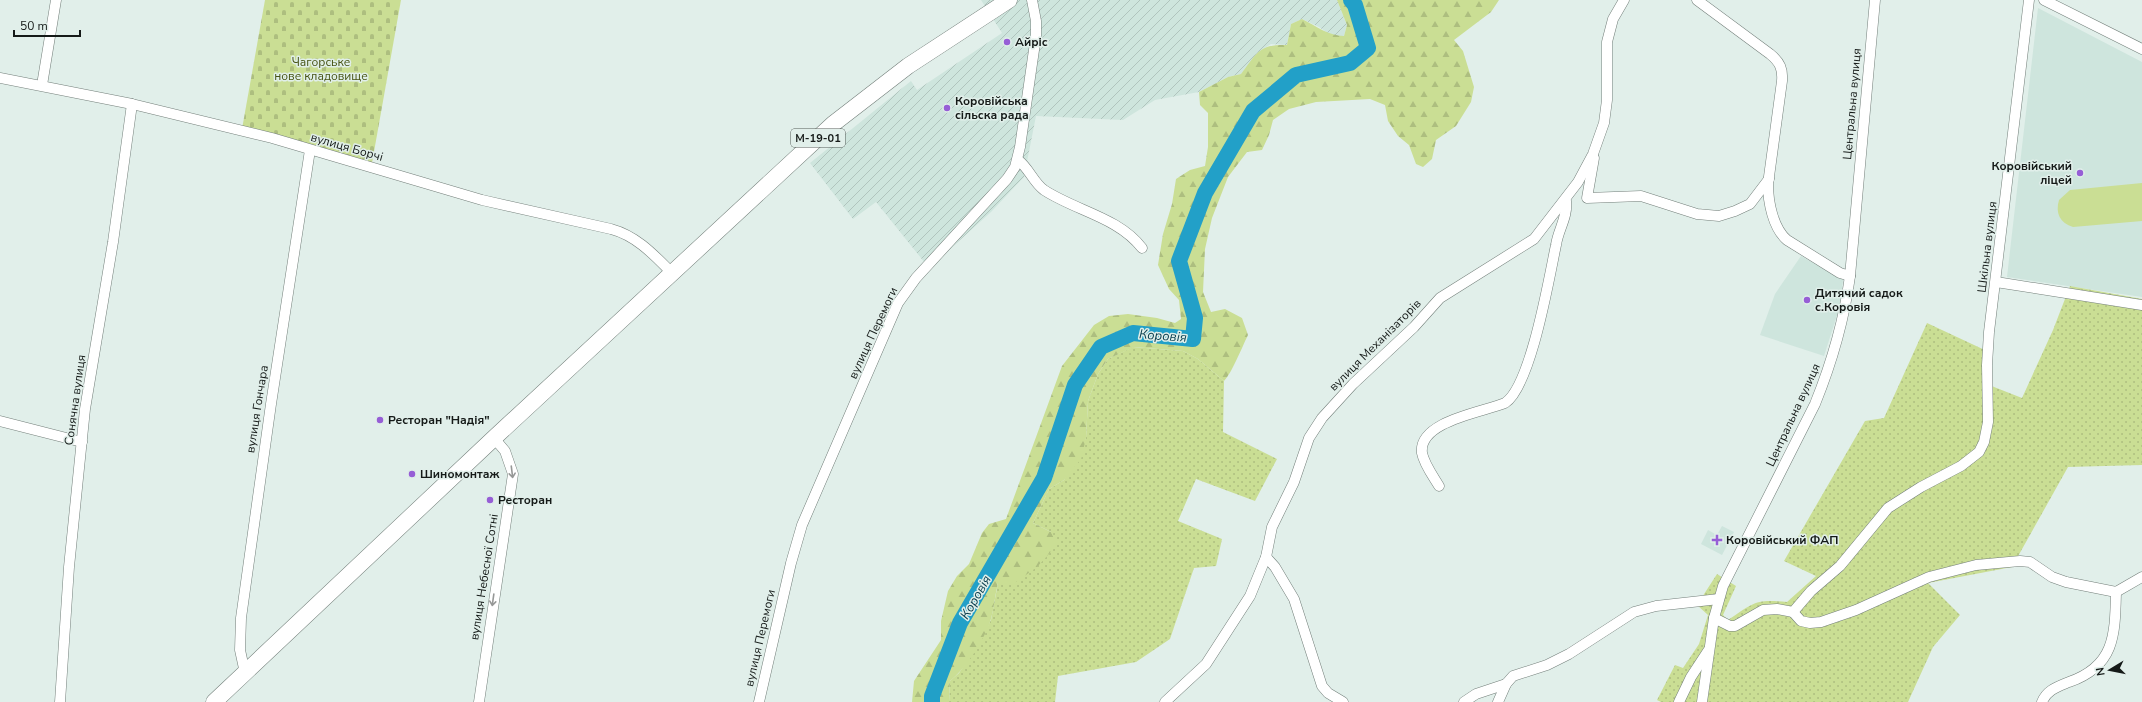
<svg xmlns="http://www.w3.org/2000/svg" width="2142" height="702" font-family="'Nunito Sans',sans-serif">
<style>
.built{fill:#cee5dd}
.industrial{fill:url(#industrial-furrows)}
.grass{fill:url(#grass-dots)}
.forest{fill:url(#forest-firs)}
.cemetery{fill:url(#cemetery-stones)}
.pitch{fill:#cade94}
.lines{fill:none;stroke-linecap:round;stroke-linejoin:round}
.river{stroke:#22a0c8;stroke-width:16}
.street-casing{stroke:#737f7a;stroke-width:11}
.primary-casing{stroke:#737f7a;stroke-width:17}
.street{stroke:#fff;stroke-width:10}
.primary{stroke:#fff;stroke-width:16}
.oneway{stroke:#969897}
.poi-dot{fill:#965ed6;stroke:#e1efea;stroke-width:1.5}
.labels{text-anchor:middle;stroke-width:3;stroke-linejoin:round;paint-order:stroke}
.shield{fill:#e1efea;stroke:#525a57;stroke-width:1}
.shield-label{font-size:11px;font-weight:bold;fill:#151a18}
.poi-label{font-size:12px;font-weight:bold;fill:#151a18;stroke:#e1efea;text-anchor:start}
.park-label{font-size:12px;fill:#465313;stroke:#e1efea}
.street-label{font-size:12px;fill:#151a18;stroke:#e1efea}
.water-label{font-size:13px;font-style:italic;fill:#093d4e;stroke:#e1efea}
</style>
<defs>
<pattern id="industrial-furrows" width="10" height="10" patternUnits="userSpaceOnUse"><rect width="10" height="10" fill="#cee5dd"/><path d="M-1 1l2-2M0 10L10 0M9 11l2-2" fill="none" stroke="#b0c4bd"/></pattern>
<pattern id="grass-dots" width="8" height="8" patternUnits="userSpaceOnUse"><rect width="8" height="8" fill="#cade94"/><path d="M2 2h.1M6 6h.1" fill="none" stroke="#adbe7f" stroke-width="1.8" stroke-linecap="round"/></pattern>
<pattern id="forest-firs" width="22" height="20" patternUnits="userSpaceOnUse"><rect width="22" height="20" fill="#cade94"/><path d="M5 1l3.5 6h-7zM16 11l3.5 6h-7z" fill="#adbe7f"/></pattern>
<pattern id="cemetery-stones" width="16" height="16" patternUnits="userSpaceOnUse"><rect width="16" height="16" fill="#cade94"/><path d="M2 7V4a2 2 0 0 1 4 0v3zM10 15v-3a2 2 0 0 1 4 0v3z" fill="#adbe7f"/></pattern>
</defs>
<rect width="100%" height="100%" fill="#e1efea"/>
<g class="built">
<polygon points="2038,8 2142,62 2142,297 2007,277"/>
<polygon points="1801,256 1843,280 1840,306 1824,356 1760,335 1775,294"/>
<polygon points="1722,526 1734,532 1722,555 1701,544 1708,530 1717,535"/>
</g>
<polygon class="industrial" points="981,0 1337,0 1347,25 1344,36 1332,36 1319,27 1302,19 1291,24 1287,45 1271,44 1257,53 1241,74 1228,77 1199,92 1155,100 1123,120 1036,116 1024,177 991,212 929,268 876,202 853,219 810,163 911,81 917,90 1002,33"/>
<g class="grass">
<path d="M 2070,286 L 2142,299 L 2142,465 L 2068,467 L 2012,567 L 1928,583 L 1960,615 L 1933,647 L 1908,702 L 1661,702 L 1657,700 L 1675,665 L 1683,668 L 1699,644 L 1708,615 L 1697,605 L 1717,574 L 1736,586 L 1723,615 L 1728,620 C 1755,602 1755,599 1787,602 L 1816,576 L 1784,561 L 1865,421 L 1884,418 L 1927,323 L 1989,352 L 1989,385 L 2022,398 L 2053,330 Z"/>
<polygon points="1133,347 1183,351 1198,359 1224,381 1223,432 1277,459 1255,501 1196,479 1178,521 1222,539 1216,566 1194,568 1170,639 1136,662 1058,676 1055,702 949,702 950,681 959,673 976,648 991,620 998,583 1051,532 1033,523 1049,489 1064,480 1086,438 1088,401 1098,374 1108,359"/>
</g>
<path class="forest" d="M 1337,0 L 1499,0 L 1491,12 L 1454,40 L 1463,51 L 1474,87 L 1471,102 L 1456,126 L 1436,140 L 1432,159 L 1423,167 L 1416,164 L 1409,145 L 1398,136 L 1388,121 L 1385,105 L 1370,99 L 1316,102 L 1289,109 L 1273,120 L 1269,135 L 1262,150 L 1247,152 L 1228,177 L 1212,218 L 1205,249 L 1203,292 L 1211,312 L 1225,309 L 1242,318 L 1248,335 C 1242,347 1232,373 1224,381 L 1198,359 L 1183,351 L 1134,347 L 1108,359 L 1098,374 L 1088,401 L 1086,438 L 1081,459 L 1064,480 L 1049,489 L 1033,523 L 1051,532 L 1057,545 L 1037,567 L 1012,585 L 998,583 C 995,595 994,608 991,619 C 985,639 966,668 950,681 L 949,702 L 912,702 L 914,681 L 941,640 L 941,621 L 948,591 L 957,576 L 969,564 L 982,533 L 989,524 L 1006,519 L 1062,366 L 1094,325 L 1109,316 L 1128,314 L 1157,318 L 1175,323 L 1181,319 L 1179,300 L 1169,289 L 1158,265 L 1163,234 L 1172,204 L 1176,179 L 1190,170 L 1205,166 L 1208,147 L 1208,113 L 1200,105 L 1199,92 L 1228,77 L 1241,74 C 1257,53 1259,44 1287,45 L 1291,24 L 1302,19 C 1316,26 1329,36 1344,36 L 1347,25 Z"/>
<polygon class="cemetery" points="265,0 401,0 372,163 242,129"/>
<path class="pitch" d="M 2142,183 L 2142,221 L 2073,227 C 2060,223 2055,213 2059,200 L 2070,190 Z"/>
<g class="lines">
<polyline class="river" points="932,702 932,696 960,623 1044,478 1075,385 1101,347 1133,333 1193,339 1195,318 1179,261 1205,193 1253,111 1296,75 1350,63 1368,48 1355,5 1351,0"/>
<g class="street-casing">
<g id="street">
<path d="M 1697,0 L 1770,54 C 1780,62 1783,69 1782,81 L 1768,184 C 1768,202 1773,228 1787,240 L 1840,273 L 1850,276"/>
<polyline points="2044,0 2142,49"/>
<path d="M 0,78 L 132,104 L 272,138 L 482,200 L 611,229 C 637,236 654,255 672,273"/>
<polyline points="42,85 56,0"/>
<polyline points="1594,158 1587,198 1641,196 1697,214 1719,216 1735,211 1750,204 1769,179"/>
<path d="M 1018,160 C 1029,168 1033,182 1044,190 C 1076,211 1118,217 1142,248"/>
<polyline points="1996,282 2142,305"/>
<polyline points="0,421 82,442"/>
<path d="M 1439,486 C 1433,476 1424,464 1422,453 C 1418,421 1484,412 1505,403 C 1531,386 1549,278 1556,245 C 1558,230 1568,217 1566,201"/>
<polyline points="1266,557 1275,567 1294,599 1322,686 1328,693 1343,702"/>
<polyline points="2116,592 2142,577"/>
<polyline points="1793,612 1801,621 1810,623 1821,622 1856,610 1929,577 1976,565 2020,561 2030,562 2052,577 2066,582 2116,592"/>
<polyline points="1714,618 1730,626 1735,626 1763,610 1777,609 1793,612 1811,591 1840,566 1888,508 1921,487 1961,466 1979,452 1984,442 1988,422 1987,365 1989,332 2029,0"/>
<polyline points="245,673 240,650 241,618 271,404 310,150"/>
<polyline points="60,702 69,567 85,409 113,242 132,104"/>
<polyline points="479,702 513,474 505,451 494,438"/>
<polyline points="759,702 791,563 802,525 898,303 916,278 1007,179 1015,167 1020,147 1036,36 1036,21 1032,0"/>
<polyline points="1165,702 1206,664 1250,596 1266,557 1272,527 1294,482 1309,438 1322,418 1353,384 1414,327 1440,298 1534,239 1578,182 1593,154 1604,123 1607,100 1607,42 1613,19 1624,0"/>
<polyline points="1464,702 1476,694 1506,684"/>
<polyline points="1498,702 1506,684 1513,676 1547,665 1569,654 1634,612 1656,606 1719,599"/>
<polyline points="1679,702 1691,677 1708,651"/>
<path d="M 1702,702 L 1714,618 L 1723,586 L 1815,404 C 1832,362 1844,321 1850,276 L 1875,0"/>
<path d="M 2042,702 C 2047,690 2057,687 2069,682 C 2115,666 2115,635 2116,592"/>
</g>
</g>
<g class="primary-casing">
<polyline id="primary" points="214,702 494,438 833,124 908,66 1009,0"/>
</g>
<use href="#street" class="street"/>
<use href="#primary" class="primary"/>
</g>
<defs><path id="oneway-shaft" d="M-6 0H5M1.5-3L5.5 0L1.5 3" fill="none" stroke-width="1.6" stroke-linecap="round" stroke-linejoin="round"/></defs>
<g class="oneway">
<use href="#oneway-shaft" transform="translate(512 472) rotate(83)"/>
<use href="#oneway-shaft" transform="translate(493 600) rotate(98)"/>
</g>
<g class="poi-dot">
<circle cx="1007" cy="42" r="4"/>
<circle cx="947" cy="108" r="4"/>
<circle cx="2080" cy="173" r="4"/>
<circle cx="1807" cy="300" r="4"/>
<circle cx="380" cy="420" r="4"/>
<circle cx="412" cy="474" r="4"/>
<circle cx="490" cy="500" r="4"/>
<path d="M1715 534h4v4h4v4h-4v4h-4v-4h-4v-4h4z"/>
</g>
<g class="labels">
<rect class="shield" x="791" y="129" width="54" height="18" rx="3"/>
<g class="shield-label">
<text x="818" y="142">М-19-01</text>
</g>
<g class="poi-label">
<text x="1015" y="46">Айріс</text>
<text x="955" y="105">Коровійська<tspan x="955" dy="14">сільска рада</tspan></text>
<text x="2072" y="170" text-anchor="end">Коровійський<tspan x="2072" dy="14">ліцей</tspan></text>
<text x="1815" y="297">Дитячий садок<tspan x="1815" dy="14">с.Коровія</tspan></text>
<text x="388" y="424">Ресторан "Надія"</text>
<text x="420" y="478">Шиномонтаж</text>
<text x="498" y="504">Ресторан</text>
<text x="1726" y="544">Коровійський ФАП</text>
</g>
<g class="park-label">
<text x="321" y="66">Чагорське<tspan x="321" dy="14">нове кладовище</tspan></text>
</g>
<g class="street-label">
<text transform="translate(1852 104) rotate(-85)" y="4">Центральна вулиця</text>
<text transform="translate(347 147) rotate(16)" y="4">вулиця Борчі</text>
<text transform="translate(1987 247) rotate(-83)" y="4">Шкільна вулиця</text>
<text transform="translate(873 333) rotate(-65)" y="4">вулиця Перемоги</text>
<text transform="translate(1375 345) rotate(-45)" y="4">вулиця Механізаторів</text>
<text transform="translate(75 400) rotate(-82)" y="4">Сонячна вулиця</text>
<text transform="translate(257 409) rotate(-81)" y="4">вулиця Гончара</text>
<text transform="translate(1793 415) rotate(-65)" y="4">Центральна вулиця</text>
<text transform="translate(484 577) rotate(-81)" y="4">вулиця Небесної Сотні</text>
<text transform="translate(760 638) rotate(-77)" y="4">вулиця Перемоги</text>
</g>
<g class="water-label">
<text transform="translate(1163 335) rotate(4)" y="5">Коровія</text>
<text transform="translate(975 597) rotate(-60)" y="5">Коровія</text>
</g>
</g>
<g transform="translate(2110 670) rotate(260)" stroke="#e1efea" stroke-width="3" paint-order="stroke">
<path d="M0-3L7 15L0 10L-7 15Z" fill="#151a18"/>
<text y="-6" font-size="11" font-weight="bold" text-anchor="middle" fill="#151a18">N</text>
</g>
<path d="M14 30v6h66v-6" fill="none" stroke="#151a18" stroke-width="2"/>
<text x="20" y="30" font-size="12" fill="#151a18" stroke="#e1efea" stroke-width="3" paint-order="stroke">50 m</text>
</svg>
